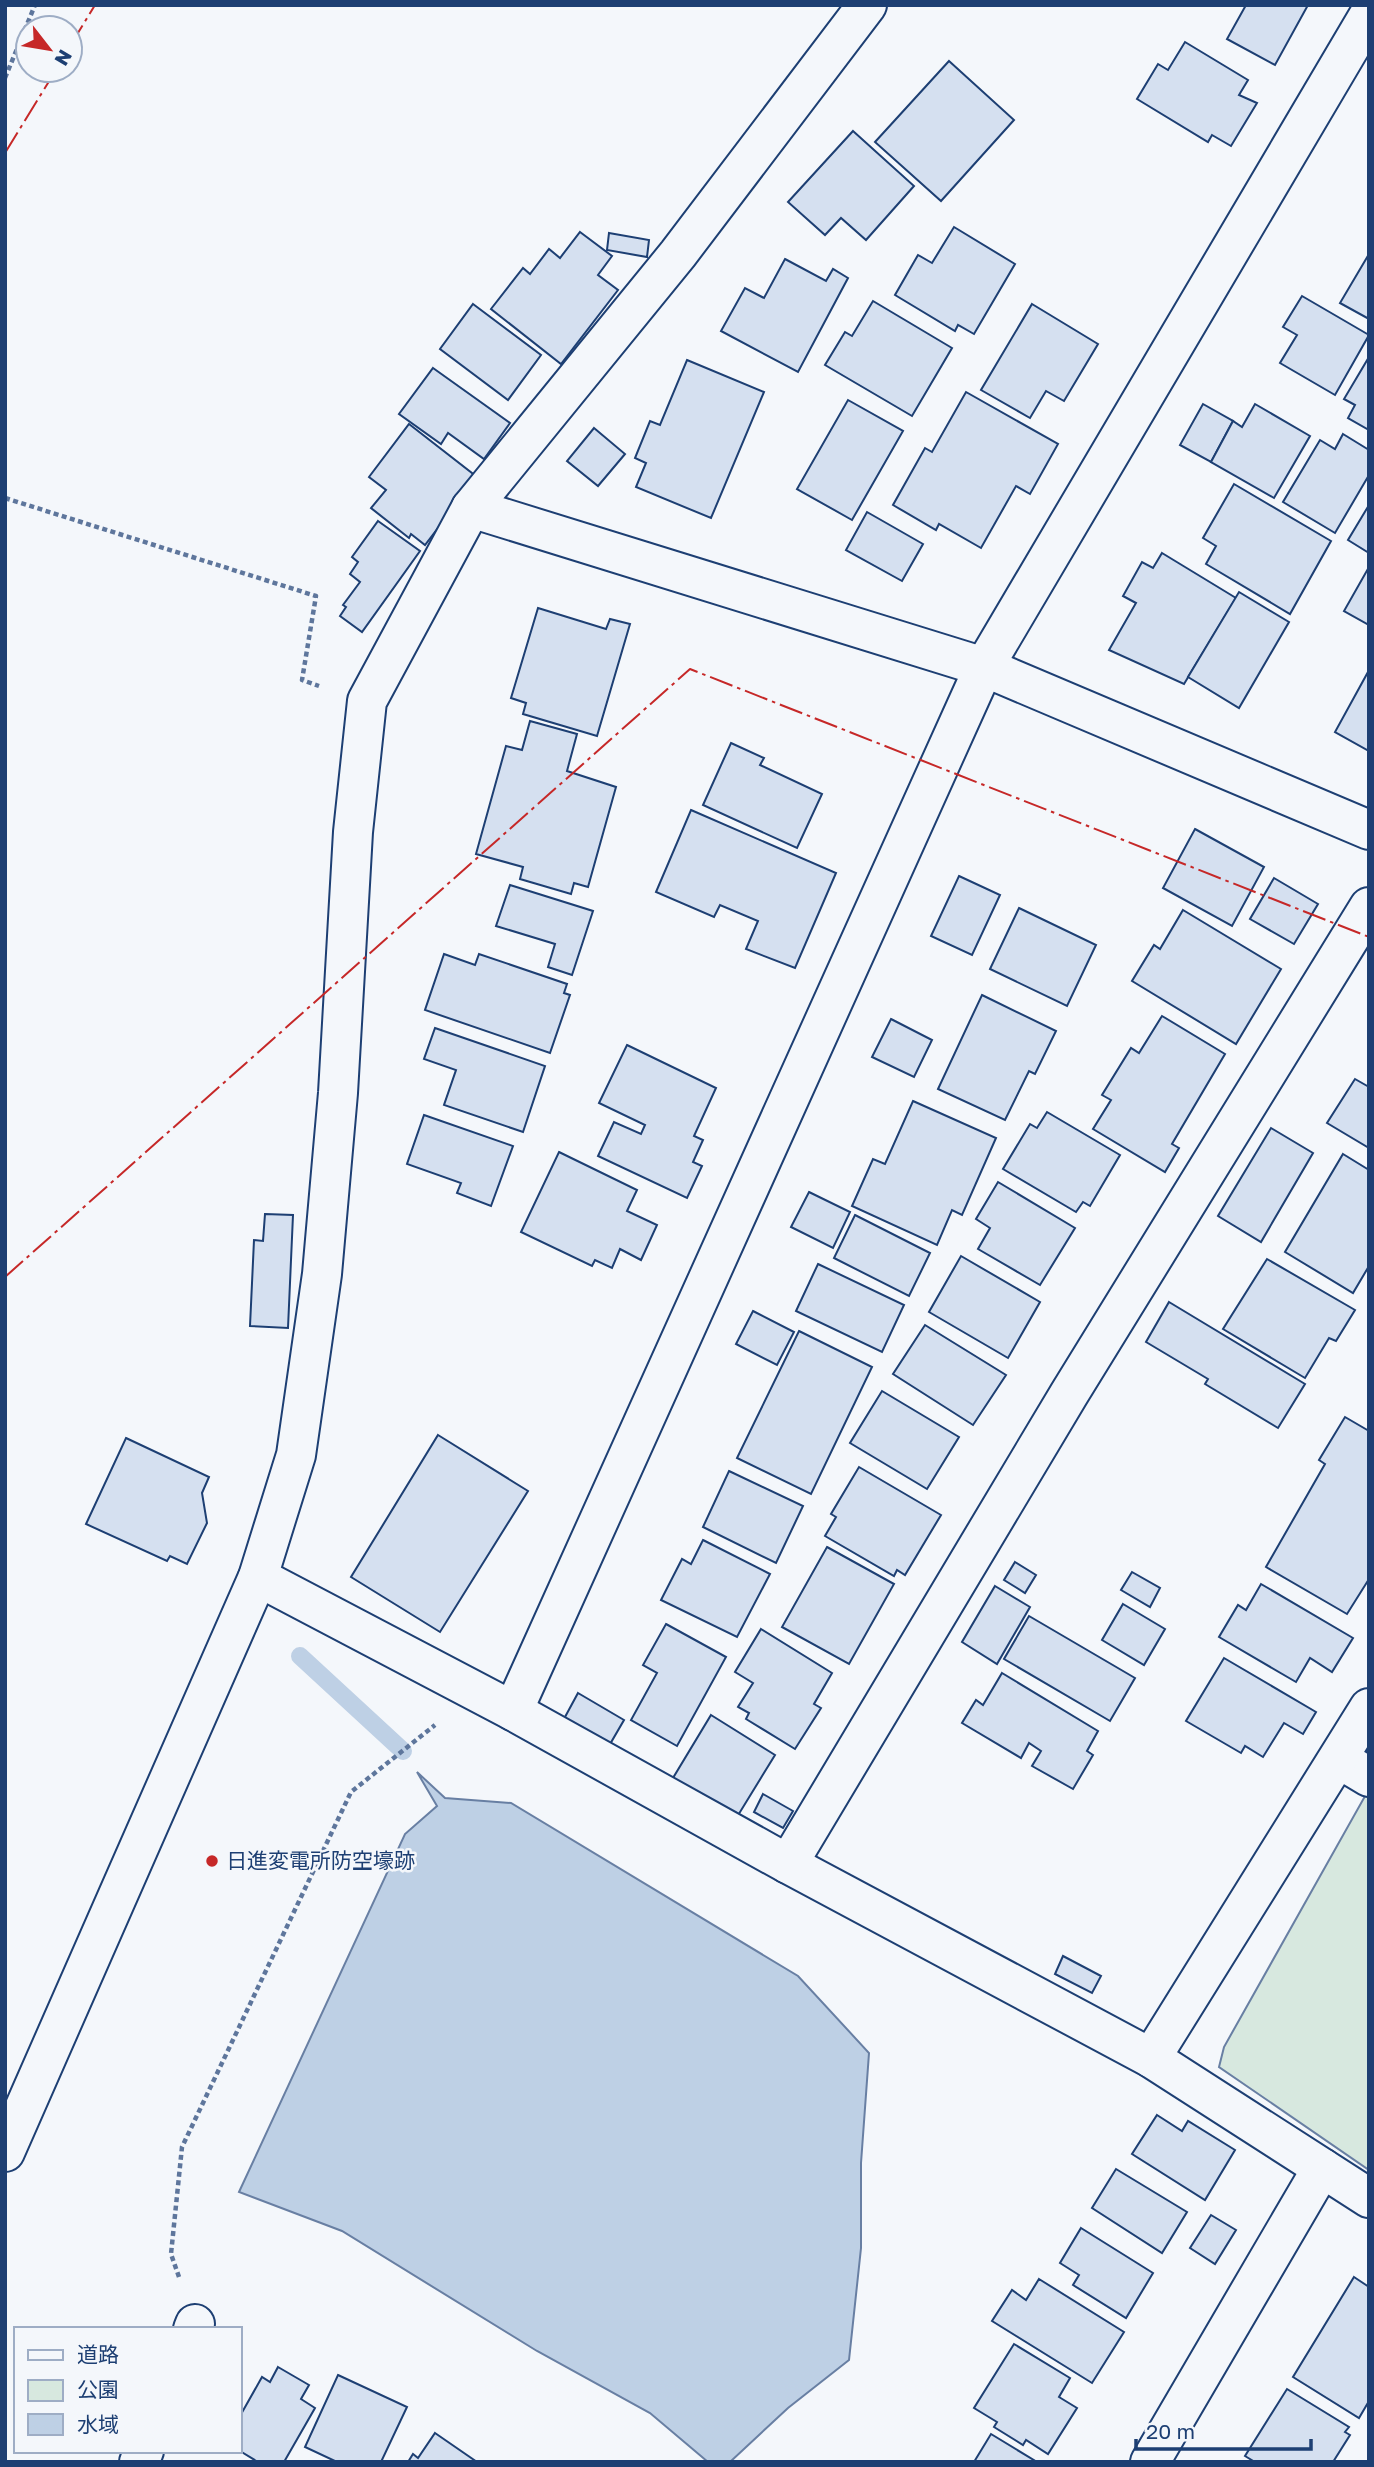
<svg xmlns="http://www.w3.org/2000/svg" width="1374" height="2467" font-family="'Golos Text','Noto Sans JP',sans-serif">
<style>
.green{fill:#d7e8df;stroke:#687fa3;stroke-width:2}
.water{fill:#bed0e5;stroke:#687fa3;stroke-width:2}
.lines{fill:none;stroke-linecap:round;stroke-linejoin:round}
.stream{stroke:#bed0e5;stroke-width:18}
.building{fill:#d5e0f0;stroke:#1d3f73;stroke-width:2}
.minor-casing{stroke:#1d3f73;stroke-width:42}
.path{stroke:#5e769c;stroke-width:4.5;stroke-dasharray:5 3.5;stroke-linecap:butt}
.minor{stroke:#f4f7fb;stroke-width:38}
.power{stroke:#c62828;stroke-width:2;stroke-dasharray:24 5 3.5 5;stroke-linecap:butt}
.poi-dot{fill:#c62828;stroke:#f4f7fb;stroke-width:2.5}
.labels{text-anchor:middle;stroke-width:5;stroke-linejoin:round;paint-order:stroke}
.poi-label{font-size:21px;fill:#1d3f73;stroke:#f4f7fb;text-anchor:start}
</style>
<rect width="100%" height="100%" fill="#f4f7fb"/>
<polygon class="green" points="1369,1789 1369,2170 1219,2067 1224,2047"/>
<polygon class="water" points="417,1772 445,1798 511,1803 798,1976 869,2053 861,2163 861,2248 849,2360 788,2408 730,2462 708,2462 650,2413 537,2351 342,2231 239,2192 405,1834 437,1806"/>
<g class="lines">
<polyline class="stream" points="300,1656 403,1751"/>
</g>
<g class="building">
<polygon points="1246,5 1308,5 1275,65 1227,39"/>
<polygon points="1185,42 1248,80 1239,95 1257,103 1231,146 1212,135 1208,142 1137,99 1158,64 1168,70"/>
<polygon points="949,61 1014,120 941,201 875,142"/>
<polygon points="853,131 914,186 866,240 841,218 825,235 788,202"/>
<polygon points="954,227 1015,264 974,334 958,325 955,331 895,295 918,255 932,263"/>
<polygon points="580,232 612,256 598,275 618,290 561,364 491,309 523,268 530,274 549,249 560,258"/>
<polygon points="609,233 649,240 647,257 607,250"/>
<polygon points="1369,254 1369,319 1340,303"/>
<polygon points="785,259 826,281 833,269 848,278 798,372 721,331 745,288 764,298"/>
<polygon points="1302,296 1369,335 1335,395 1280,363 1297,335 1283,327"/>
<polygon points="873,301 952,348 912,416 825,365 845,332 852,336"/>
<polygon points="473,304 541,355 508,400 440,349"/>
<polygon points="1032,304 1098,344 1064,401 1046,391 1030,418 981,390"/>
<polygon points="1369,357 1369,430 1348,418 1355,405 1344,399"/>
<polygon points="687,360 764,392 711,518 636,487 646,463 635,458 650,421 660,425"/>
<polygon points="433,368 510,423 484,459 448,433 441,444 399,414"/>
<polygon points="966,392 1058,444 1030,494 1016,486 981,548 939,524 936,530 893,505 925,448 932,452"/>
<polygon points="848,400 903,431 852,520 797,489"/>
<polygon points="1203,404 1233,421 1211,462 1180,445"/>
<polygon points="1255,404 1310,436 1274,498 1211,462 1233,421 1242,427"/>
<polygon points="409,424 477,477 425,545 411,534 409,538 371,508 386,490 369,477"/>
<polygon points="594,428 625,454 598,486 567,461"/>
<polygon points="1343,434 1369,450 1369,475 1335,533 1283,502 1320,440 1335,449"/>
<polygon points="1234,484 1331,541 1290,614 1206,564 1216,546 1203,538"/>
<polygon points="1369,505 1369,553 1348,540"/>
<polygon points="867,512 923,544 902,581 846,550"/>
<polygon points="378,521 420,551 362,632 340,616 346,607 343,605 360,582 350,574 358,562 352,557"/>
<polygon points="1162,553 1236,598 1184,684 1109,650 1136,603 1123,596 1142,562 1153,568"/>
<polygon points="1369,567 1369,625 1344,611"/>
<polygon points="1239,592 1289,622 1239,708 1188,677"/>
<polygon points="538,608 606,629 610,619 630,624 597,736 523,714 526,703 511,698"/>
<polygon points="1368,672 1369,673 1369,751 1335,732"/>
<polygon points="530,721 577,734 567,771 616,787 588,887 574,883 571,894 520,879 523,867 476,854 506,746 522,750"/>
<polygon points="731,743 764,758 760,765 822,794 797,848 703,805"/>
<polygon points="691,810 836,873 795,968 746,949 758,921 720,905 714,917 656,892"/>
<polygon points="1195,829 1264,867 1232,926 1163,888"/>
<polygon points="959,876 1000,895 972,955 931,936"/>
<polygon points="1274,878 1318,904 1294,944 1250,919"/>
<polygon points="510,885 593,911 572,975 548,967 555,944 496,926"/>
<polygon points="1019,908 1096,945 1067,1006 990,969"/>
<polygon points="1183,910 1281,969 1236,1044 1132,981 1154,945 1160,949"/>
<polygon points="444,954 475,965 479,954 567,984 564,993 570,995 550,1053 425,1010"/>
<polygon points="982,995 1056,1031 1035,1074 1029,1071 1005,1120 938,1089"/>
<polygon points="1162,1016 1225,1054 1172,1144 1179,1148 1165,1172 1093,1129 1111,1100 1102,1095 1131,1048 1139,1053"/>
<polygon points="891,1019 932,1040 914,1077 872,1057"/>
<polygon points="435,1028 545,1066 523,1132 444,1105 456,1070 424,1059"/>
<polygon points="627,1045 716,1088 694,1136 703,1140 693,1162 702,1166 687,1198 598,1156 614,1122 641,1134 645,1125 599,1103"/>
<polygon points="1355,1079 1369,1087 1369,1148 1327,1123"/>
<polygon points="913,1101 996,1138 962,1215 952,1210 937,1245 852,1206 873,1159 885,1164"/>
<polygon points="1047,1112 1120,1155 1090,1206 1083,1202 1076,1212 1003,1169 1030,1124 1037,1128"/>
<polygon points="424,1115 513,1146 491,1206 457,1193 461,1183 407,1164"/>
<polygon points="1271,1128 1313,1153 1261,1242 1218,1216"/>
<polygon points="559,1152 637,1190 627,1211 657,1225 641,1260 620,1249 612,1268 595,1260 592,1266 521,1232"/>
<polygon points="1343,1154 1369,1170 1369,1266 1353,1293 1285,1252"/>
<polygon points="998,1182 1075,1228 1040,1285 978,1249 990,1228 976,1219"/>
<polygon points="809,1192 850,1212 833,1248 791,1227"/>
<polygon points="265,1214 293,1215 288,1328 250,1326 254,1240 263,1241"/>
<polygon points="855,1215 930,1253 909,1296 834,1258"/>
<polygon points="961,1256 1040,1302 1008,1358 929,1312"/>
<polygon points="1267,1259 1355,1310 1336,1341 1329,1338 1305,1378 1223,1329"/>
<polygon points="818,1264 904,1305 882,1352 796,1311"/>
<polygon points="1169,1302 1305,1384 1278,1428 1205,1384 1208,1379 1146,1342"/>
<polygon points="753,1311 794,1332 777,1365 736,1344"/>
<polygon points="925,1325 1006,1375 973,1425 893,1374"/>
<polygon points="799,1331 872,1367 811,1494 737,1458"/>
<polygon points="882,1391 959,1437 927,1489 850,1443"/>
<polygon points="1345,1417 1369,1431 1369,1579 1347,1614 1266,1567 1325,1464 1319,1460"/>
<polygon points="438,1435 528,1491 440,1632 351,1577"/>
<polygon points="126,1438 209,1477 202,1493 207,1523 187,1564 170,1556 167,1561 86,1524"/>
<polygon points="859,1467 941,1515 905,1575 897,1570 894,1576 825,1536 836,1517 831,1514"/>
<polygon points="729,1471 803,1506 776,1563 703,1527"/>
<polygon points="703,1540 770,1574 737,1637 661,1600 682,1559 691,1564"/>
<polygon points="827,1547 894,1584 849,1664 782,1627"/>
<polygon points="1015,1562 1036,1575 1025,1593 1004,1580"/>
<polygon points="1132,1572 1160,1588 1150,1607 1121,1590"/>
<polygon points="1261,1584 1353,1638 1332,1672 1310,1658 1296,1682 1219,1637 1238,1605 1246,1610"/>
<polygon points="995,1586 1030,1607 997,1664 962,1642"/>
<polygon points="1123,1604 1165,1629 1144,1665 1102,1640"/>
<polygon points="1029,1616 1135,1678 1110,1721 1004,1659"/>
<polygon points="666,1624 726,1657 677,1746 631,1720 657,1673 643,1665"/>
<polygon points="761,1629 832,1673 814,1704 821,1708 795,1749 746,1719 749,1713 738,1707 753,1683 735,1672"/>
<polygon points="1224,1658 1316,1712 1303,1734 1284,1723 1263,1757 1245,1746 1241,1753 1186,1721"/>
<polygon points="1002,1673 1098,1731 1087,1751 1093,1755 1073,1789 1032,1766 1041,1751 1029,1743 1021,1758 962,1723 976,1700 983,1705"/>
<polygon points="578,1693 624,1720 606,1751 574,1732 565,1717"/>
<polygon points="711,1715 775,1755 737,1817 673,1778"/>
<polygon points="763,1794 793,1811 783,1828 754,1812"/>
<polygon points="1063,1956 1101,1976 1092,1993 1055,1974"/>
<polygon points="1157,2115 1182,2131 1188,2121 1235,2150 1205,2200 1132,2154"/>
<polygon points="1116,2169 1187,2212 1162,2253 1092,2208"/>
<polygon points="1211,2215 1236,2230 1215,2264 1190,2248"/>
<polygon points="1081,2228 1153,2273 1126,2318 1073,2285 1079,2275 1060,2263"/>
<polygon points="1354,2277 1369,2287 1369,2401 1359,2418 1293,2377"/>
<polygon points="1039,2279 1124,2332 1092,2383 992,2321 1012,2290 1026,2300"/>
<polygon points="1014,2344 1070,2378 1059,2397 1077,2408 1048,2454 1026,2440 1023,2445 994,2427 997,2422 974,2408"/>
<polygon points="278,2367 309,2385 301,2399 315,2408 284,2462 258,2462 240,2451 240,2416 262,2377 270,2382"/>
<polygon points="338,2375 407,2407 381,2462 337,2462 305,2447"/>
<polygon points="1287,2389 1349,2427 1345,2432 1350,2435 1333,2462 1255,2462 1245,2456"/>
<polygon points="435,2433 477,2462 408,2462 413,2454 418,2458"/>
<polygon points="991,2434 1037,2462 974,2462"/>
</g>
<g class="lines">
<g class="minor-casing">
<g id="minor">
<polyline points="471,508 984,667 1369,830"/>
<polyline points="258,1577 513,1711 788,1864 1151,2058 1369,2198"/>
<polyline points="513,1711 984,667 1369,15"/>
<polyline points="1339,1759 1369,1777"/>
<polyline points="788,1864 1069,1394 1369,907"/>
<polyline points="1151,2058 1369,1708"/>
<polyline points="5,2152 258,1577 296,1455 322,1274 338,1093 353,832 367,701 471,508 678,254 867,5"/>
<polyline points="193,2329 195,2324"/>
<polyline points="139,2462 144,2451"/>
<polyline points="1150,2462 1322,2168"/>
</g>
</g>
<g class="path">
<polyline points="5,78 35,5"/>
<polyline points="5,498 316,596 302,680 319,686"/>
<polyline points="179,2277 171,2254 182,2147 351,1792 435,1725"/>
</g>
<use href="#minor" class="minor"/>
<g class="power">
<polyline points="70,46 95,5"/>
<polyline points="5,153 56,70"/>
<polyline points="5,1277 690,669 1369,937"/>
</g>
</g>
<circle class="poi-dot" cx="212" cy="1861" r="7"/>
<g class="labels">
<g class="poi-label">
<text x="226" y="1868">日進変電所防空壕跡</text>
</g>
</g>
<rect width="1374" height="2467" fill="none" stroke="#1d3f73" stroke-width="14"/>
<rect x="14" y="2327" width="228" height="126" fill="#f4f7fb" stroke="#9eadc5" stroke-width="2"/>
<rect x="28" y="2350" width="35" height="10" fill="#f4f7fb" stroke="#9eadc5" stroke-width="2"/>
<text x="77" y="2362" font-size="21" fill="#1d3f73">道路</text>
<rect x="28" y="2380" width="35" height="21" fill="#d7e8df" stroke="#9eadc5" stroke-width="2"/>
<text x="77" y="2397" font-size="21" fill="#1d3f73">公園</text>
<rect x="28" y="2414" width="35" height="21" fill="#bed0e5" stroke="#9eadc5" stroke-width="2"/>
<text x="77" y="2432" font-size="21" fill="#1d3f73">水域</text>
<g transform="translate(49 49) rotate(121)"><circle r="33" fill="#f4f7fb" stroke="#9eadc5" stroke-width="2"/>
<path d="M0-5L12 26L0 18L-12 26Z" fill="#c62828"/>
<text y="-10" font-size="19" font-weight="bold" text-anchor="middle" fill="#1d3f73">N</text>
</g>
<path d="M1136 2439v10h175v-10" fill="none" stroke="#1d3f73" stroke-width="3.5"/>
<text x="1146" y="2439" font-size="21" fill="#1d3f73" stroke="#f4f7fb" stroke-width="5" paint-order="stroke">20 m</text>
</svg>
